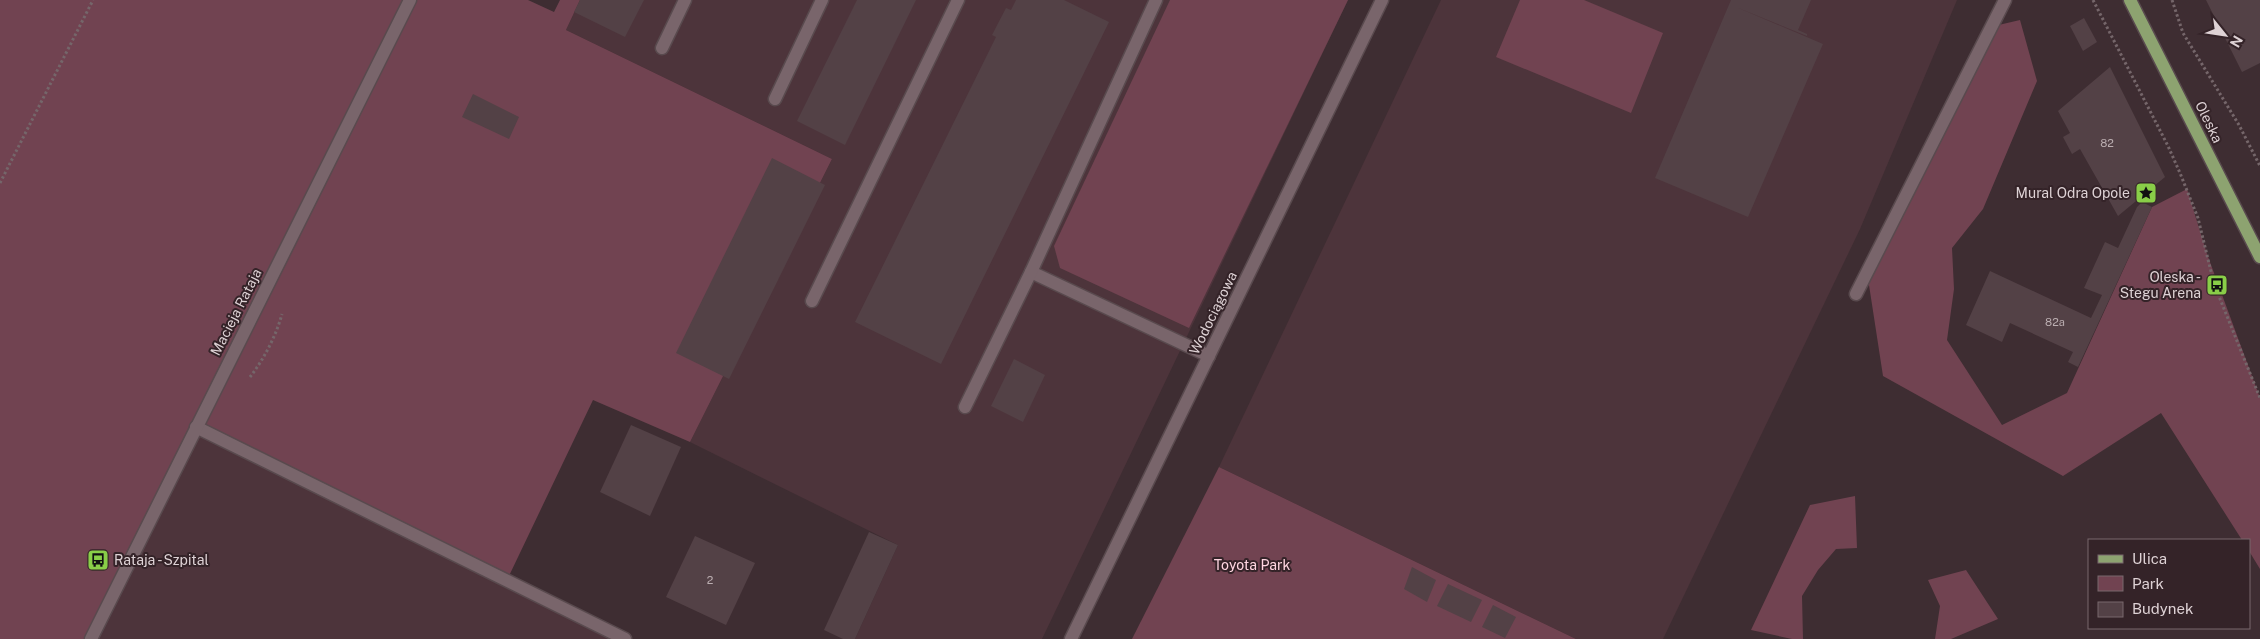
<svg xmlns="http://www.w3.org/2000/svg" width="2260" height="639" font-family="'Public Sans',sans-serif">
<style>
.built{fill:#4d343b}
.green{fill:#714351}
.building{fill:#534146}
.lines{fill:none;stroke-linecap:round;stroke-linejoin:round}
.minor-casing{stroke:#594a4e;stroke-width:15}
.major-casing{stroke:#594a4e;stroke-width:15}
.path{stroke:#75666a;stroke-width:3;stroke-dasharray:2.5 2.5;stroke-linecap:butt}
.minor{stroke:#79656b;stroke-width:12}
.major{stroke:#8da370;stroke-width:12}
.labels{text-anchor:middle;stroke-width:4;stroke-linejoin:round;paint-order:stroke}
.number-label{font-size:11px;fill:#bbaeb1}
.street-label{font-size:14px;fill:#ded2d5;stroke:#342328}
.poi-label{font-size:14px;fill:#ded2d5;stroke:#342328;text-anchor:end}
.park-label{font-size:14px;fill:#ffd6e1;stroke:#342328}
</style>
<rect width="100%" height="100%" fill="#3e2d32"/>
<g class="built">
<polygon points="580,0 1348,0 1042,639 855,639 898,545 690,442 832,159 566,30"/>
<polygon points="1441,0 1957,0 1860,229 1663,639 1576,639 1219,467"/>
<polygon points="196,427 625,639 91,639"/>
</g>
<g class="green">
<polygon points="0,0 528,0 554,12 560,0 580,0 566,30 832,159 690,442 593,400 508,578 196,427 91,639 0,639"/>
<polygon points="1170,0 1348,0 1189,328 1060,268 1054,246"/>
<polygon points="1520,0 1584,0 1663,33 1631,113 1496,57"/>
<polygon points="2020,20 2037,81 1983,209 1952,248 1954,289 1947,340 2002,425 2067,393 2152,207 2187,189 2207,254 2260,398 2260,569 2249,551 2249,540 2242,540 2161,413 2063,476 1883,376 1867,272 1990,27"/>
<polygon points="1219,467 1576,639 1132,639"/>
<polygon points="1855,496 1857,548 1836,549 1818,570 1802,596 1803,639 1792,639 1751,630 1810,505"/>
<polygon points="1966,570 1998,619 1951,639 1935,639 1940,606 1928,580"/>
</g>
<g class="building">
<polygon points="580,0 644,0 625,37 574,12"/>
<polygon points="857,0 916,0 845,145 797,121"/>
<polygon points="1016,0 1064,0 1109,22 941,364 855,322 996,37 992,35 1006,8 1011,10"/>
<polygon points="1731,0 1811,0 1798,30 1807,34 1807,36 1736,7 1823,44 1748,217 1655,178"/>
<polygon points="2206,0 2260,0 2260,63 2242,72"/>
<polygon points="2084,18 2097,42 2083,51 2070,26"/>
<polygon points="2110,67 2165,177 2118,216 2080,149 2072,154 2063,137 2070,133 2058,111"/>
<polygon points="473,94 519,117 509,139 462,117"/>
<polygon points="772,158 825,185 729,379 676,353"/>
<polygon points="2142,202 2152,207 2078,367 2068,362 2073,352 2010,323 2002,342 1966,325 1990,271 2091,318 2102,295 2084,288 2105,242 2118,248 2137,207"/>
<polygon points="1014,359 1045,375 1023,422 991,406"/>
<polygon points="631,425 681,447 650,516 600,492"/>
<polygon points="869,532 898,545 855,639 843,639 824,630"/>
<polygon points="695,536 755,563 726,625 666,597"/>
<polygon points="1412,567 1436,580 1427,602 1404,589"/>
<polygon points="1448,584 1482,600 1471,622 1437,606"/>
<polygon points="1493,605 1516,617 1505,638 1482,627"/>
</g>
<g class="lines">
<g class="minor-casing">
<g id="minor">
<polyline points="662,48 685,0"/>
<polyline points="775,99 822,0"/>
<polyline points="1031,272 1209,356"/>
<polyline points="1856,294 2005,0"/>
<polyline points="812,301 958,0"/>
<polyline points="965,407 1031,272 1156,0"/>
<polyline points="196,427 625,639"/>
<polyline points="91,639 410,0"/>
<polyline points="1071,639 1382,0"/>
</g>
</g>
<g class="major-casing">
<polyline id="major" points="2130,0 2260,257"/>
</g>
<g class="path">
<polyline points="2093,0 2168,146 2180,173 2198,218 2214,284 2260,398"/>
<polyline points="2172,0 2183,33 2239,125 2260,166"/>
<polyline points="0,183 93,0"/>
<path d="M 250,377 C 264,359 276,336 282,314"/>
</g>
<use href="#minor" class="minor"/>
<use href="#major" class="major"/>
</g>
<defs>
<g id="sight-square" transform="scale(1.125)"><rect x="-9" y="-9" width="18" height="18" rx="4" fill="#89ce48" stroke="#342328"/><path d="M0-6L1.8-2.2L6-1.7L2.9 1.2L3.7 5.4L0 3.3L-3.7 5.4L-2.9 1.2L-6-1.7L-1.8-2.2Z" fill="#111"/></g>
<g id="bus-square" transform="scale(1.125)"><rect x="-9" y="-9" width="18" height="18" rx="4" fill="#89ce48" stroke="#342328"/><path d="M-5-6H5V4H4V6H2V4H-2V6H-4V4H-5ZM-3.5-4V0h7V-4ZM-3.5 1.2v1.5H-2V1.2ZM2 1.2v1.5H3.5V1.2Z" fill="#111"/></g>
</defs>
<g fill-rule="evenodd">
<use href="#sight-square" x="2146" y="193"/>
<use href="#bus-square" x="2217" y="285"/>
<use href="#bus-square" x="98" y="560"/>
</g>
<g class="labels">
<g class="number-label">
<text x="2107" y="147">82</text>
<text x="2055" y="326">82a</text>
<text x="710" y="584">2</text>
</g>
<g class="street-label">
<text transform="translate(2209 122) rotate(64)" y="5">Oleska</text>
<text transform="translate(236 312) rotate(-63)" y="5">Macieja Rataja</text>
<text transform="translate(1213 313) rotate(-64)" y="5">Wodociągowa</text>
</g>
<g class="poi-label">
<text x="2130" y="198">Mural Odra Opole</text>
<text x="2201" y="282">Oleska -<tspan x="2201" dy="16">Stegu Arena</tspan></text>
<text x="114" y="565" text-anchor="start">Rataja - Szpital</text>
</g>
<g class="park-label">
<text x="1252" y="570">Toyota Park</text>
</g>
</g>
<rect x="2088" y="539" width="162" height="90" fill="#342328" stroke="#78696d"/>
<rect x="2098" y="555" width="25" height="8" fill="#8da370" stroke="#78696d"/>
<text x="2132" y="564" font-size="15" fill="#ded2d5">Ulica</text>
<rect x="2098" y="576" width="25" height="15" fill="#714351" stroke="#78696d"/>
<text x="2132" y="589" font-size="15" fill="#ded2d5">Park</text>
<rect x="2098" y="602" width="25" height="15" fill="#534146" stroke="#78696d"/>
<text x="2132" y="614" font-size="15" fill="#ded2d5">Budynek</text>
<g transform="translate(2225 35) rotate(120)" stroke="#342328" stroke-width="4" paint-order="stroke">
<path d="M0-4L9 19L0 12L-9 19Z" fill="#ded2d5"/>
<text y="-8" font-size="14" font-weight="bold" text-anchor="middle" fill="#ded2d5">N</text>
</g>
</svg>
